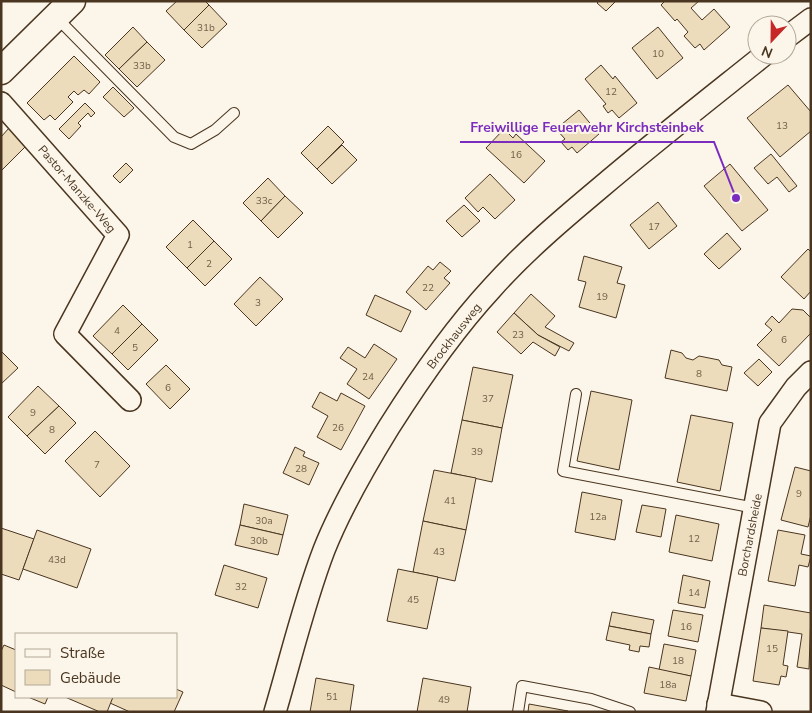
<svg xmlns="http://www.w3.org/2000/svg" width="812" height="713" font-family="'Nunito Sans',sans-serif">
<style>
.building{fill:#ecdcbc;stroke:#4a3520}
.lines{fill:none;stroke-linecap:round;stroke-linejoin:round}
.service-casing{stroke:#4a3520;stroke-width:12}
.minor-casing{stroke:#4a3520;stroke-width:24}
.tertiary-casing{stroke:#4a3520;stroke-width:29}
.service{stroke:#fbf6e9;stroke-width:10}
.minor{stroke:#fbf6e9;stroke-width:21}
.tertiary{stroke:#fbf6e9;stroke-width:26}
.labels{text-anchor:middle;stroke-width:4;stroke-linejoin:round;paint-order:stroke}
.number-label{font-size:10px;fill:#725f47}
.street-label{font-size:12px;fill:#4a3520;stroke:#fbf6e9}
.leader{fill:none;stroke:#7b2cbf;stroke-width:2}
.callout-dot{fill:#7b2cbf;stroke:#fbf6e9;stroke-width:2}
.callout-label{font-size:14px;text-anchor:middle;font-weight:bold;fill:#7b2cbf;stroke:#fbf6e9;stroke-width:4;stroke-linejoin:round;paint-order:stroke}
</style>
<rect width="100%" height="100%" fill="#fbf6e9"/>
<g class="building">
<polygon points="177,1 205,1 209,5 184,30 166,11"/>
<polygon points="599,1 616,1 606,11 597,3"/>
<polygon points="665,1 699,1 691,8 702,20 714,9 730,27 704,50 700,44 695,48 684,36 688,32 677,19 675,21 661,5"/>
<polygon points="209,5 227,24 202,48 184,30"/>
<polygon points="133,27 147,42 119,69 105,55"/>
<polygon points="658,27 683,58 657,79 632,48"/>
<polygon points="147,42 165,60 137,87 119,69"/>
<polygon points="74,56 100,82 89,94 84,90 78,95 74,91 68,97 73,102 55,120 50,115 44,120 27,103"/>
<polygon points="601,65 613,79 615,76 637,103 619,118 612,110 608,113 603,106 606,104 585,79"/>
<polygon points="788,85 811,112 811,131 780,157 747,118"/>
<polygon points="113,87 134,108 124,117 103,97"/>
<polygon points="85,103 95,113 91,117 88,113 78,123 81,126 69,139 59,129"/>
<polygon points="579,110 599,134 577,153 572,147 568,150 561,142 565,139 556,129"/>
<polygon points="328,126 344,142 317,169 301,153"/>
<polygon points="9,128 27,145 1,171 1,137"/>
<polygon points="504,129 513,138 516,134 545,161 524,183 486,148"/>
<polygon points="342,145 357,160 332,184 317,169"/>
<polygon points="771,154 797,186 789,192 777,177 768,184 754,168"/>
<polygon points="126,163 133,170 120,183 113,176"/>
<polygon points="730,164 768,210 742,231 704,186"/>
<polygon points="490,174 515,200 495,219 483,207 478,212 465,198"/>
<polygon points="268,178 285,196 261,221 243,203"/>
<polygon points="285,196 303,213 278,238 261,221"/>
<polygon points="658,202 677,226 649,249 630,225"/>
<polygon points="464,205 480,221 462,237 446,221"/>
<polygon points="193,220 214,241 187,268 166,247"/>
<polygon points="727,233 741,249 719,269 704,254"/>
<polygon points="214,241 232,259 205,286 187,268"/>
<polygon points="808,249 811,252 811,291 804,299 781,277"/>
<polygon points="584,256 622,267 617,283 625,285 616,318 579,307 586,282 578,280"/>
<polygon points="440,262 451,271 444,278 450,283 426,310 406,292 428,266 433,270"/>
<polygon points="260,277 283,299 256,326 234,304"/>
<polygon points="531,294 555,316 545,327 574,343 569,351 538,335 514,313"/>
<polygon points="375,295 411,311 401,332 366,315"/>
<polygon points="123,305 142,324 112,354 93,336"/>
<polygon points="792,309 803,310 811,318 811,333 779,366 757,345 772,330 765,324 772,316 779,323"/>
<polygon points="514,313 538,335 560,347 555,356 533,342 521,354 497,332"/>
<polygon points="142,324 158,340 128,370 112,354"/>
<polygon points="374,344 397,359 369,399 347,384 357,369 340,358 348,347 365,358"/>
<polygon points="671,350 682,353 686,358 693,360 699,356 719,360 722,365 732,367 727,391 665,378"/>
<polygon points="1,351 18,368 1,384"/>
<polygon points="759,359 772,372 758,386 744,373"/>
<polygon points="166,365 190,389 170,409 146,384"/>
<polygon points="473,367 513,375 502,428 462,420"/>
<polygon points="38,386 59,406 27,436 8,417"/>
<polygon points="591,391 632,400 619,470 577,461"/>
<polygon points="320,392 337,401 341,393 365,406 341,450 317,437 328,416 312,407"/>
<polygon points="59,406 76,423 45,454 27,436"/>
<polygon points="691,415 733,423 720,491 677,482"/>
<polygon points="462,420 502,428 492,482 451,473"/>
<polygon points="95,431 130,466 100,497 65,461"/>
<polygon points="295,447 305,452 303,456 319,463 309,485 283,473"/>
<polygon points="795,467 811,471 811,515 808,527 781,520"/>
<polygon points="434,470 476,478 466,530 423,521"/>
<polygon points="582,492 622,500 615,540 575,532"/>
<polygon points="244,504 288,515 283,535 240,525"/>
<polygon points="642,505 666,509 661,537 636,532"/>
<polygon points="676,515 719,524 712,561 669,552"/>
<polygon points="423,521 466,530 455,581 413,572"/>
<polygon points="240,525 283,535 278,555 235,545"/>
<polygon points="1,528 34,539 19,580 1,574"/>
<polygon points="37,530 91,549 77,588 23,569"/>
<polygon points="778,530 805,535 801,554 811,556 808,567 799,565 795,586 768,581"/>
<polygon points="224,565 267,578 258,608 215,595"/>
<polygon points="398,569 438,577 427,629 387,621"/>
<polygon points="683,575 710,581 705,608 678,603"/>
<polygon points="764,605 811,613 809,669 797,667 802,634 761,628"/>
<polygon points="673,610 703,615 698,642 668,636"/>
<polygon points="612,612 654,620 651,634 609,626"/>
<polygon points="609,626 651,634 649,647 640,646 639,652 629,650 630,645 606,640"/>
<polygon points="761,628 788,631 783,665 788,666 786,677 781,676 779,685 753,681"/>
<polygon points="664,644 696,650 691,676 659,670"/>
<polygon points="4,645 16,650 16,692 1,685 1,651"/>
<polygon points="649,667 691,676 686,701 644,693"/>
<polygon points="316,678 354,685 350,712 310,712"/>
<polygon points="423,678 471,687 467,712 417,712"/>
<polygon points="176,689 183,692 174,712 130,712 110,703 113,697 176,697"/>
<polygon points="28,697 48,697 45,704"/>
<polygon points="65,697 113,697 107,712 100,712"/>
<polygon points="529,704 568,711 568,712 528,712"/>
</g>
<g class="lines">
<g class="service-casing">
<g id="service">
<polyline points="56,17 174,137 191,144 215,130 234,113"/>
<polyline points="576,394 563,471 755,508"/>
<polyline points="518,712 522,686 591,699 630,712"/>
</g>
</g>
<g class="minor-casing">
<g id="minor">
<polyline points="787,37 811,19"/>
<polyline points="1,103 118,235 65,334 130,400"/>
<polyline points="718,704 761,712"/>
<path d="M 275,712 C 291,658 304,602 324,550 C 341,507 365,466 389,427 C 420,378 453,330 492,288 C 525,251 563,219 600,188 C 654,142 709,99 764,55"/>
<polyline points="717,712 770,423 796,387 811,372"/>
</g>
</g>
<g class="tertiary-casing">
<polyline id="tertiary" points="1,71 72,1"/>
</g>
<use href="#service" class="service"/>
<use href="#minor" class="minor"/>
<use href="#tertiary" class="tertiary"/>
</g>
<g class="labels">
<g class="number-label">
<text x="206" y="31">31b</text>
<text x="658" y="57">10</text>
<text x="142" y="69">33b</text>
<text x="611" y="95">12</text>
<text x="782" y="129">13</text>
<text x="516" y="158">16</text>
<text x="264" y="204">33c</text>
<text x="654" y="230">17</text>
<text x="190" y="248">1</text>
<text x="209" y="267">2</text>
<text x="428" y="291">22</text>
<text x="602" y="300">19</text>
<text x="258" y="306">3</text>
<text x="117" y="334">4</text>
<text x="518" y="338">23</text>
<text x="784" y="343">6</text>
<text x="135" y="351">5</text>
<text x="699" y="377">8</text>
<text x="368" y="380">24</text>
<text x="168" y="391">6</text>
<text x="488" y="402">37</text>
<text x="33" y="416">9</text>
<text x="338" y="431">26</text>
<text x="52" y="433">8</text>
<text x="477" y="455">39</text>
<text x="97" y="468">7</text>
<text x="301" y="472">28</text>
<text x="799" y="497">9</text>
<text x="450" y="504">41</text>
<text x="598" y="520">12a</text>
<text x="264" y="524">30a</text>
<text x="694" y="542">12</text>
<text x="259" y="544">30b</text>
<text x="439" y="555">43</text>
<text x="57" y="563">43d</text>
<text x="241" y="590">32</text>
<text x="694" y="596">14</text>
<text x="413" y="603">45</text>
<text x="686" y="630">16</text>
<text x="772" y="652">15</text>
<text x="678" y="664">18</text>
<text x="668" y="688">18a</text>
<text x="332" y="700">51</text>
<text x="444" y="703">49</text>
</g>
<g class="street-label">
<text transform="translate(77 189) rotate(49)" y="4">Pastor-Manzke-Weg</text>
<text transform="translate(454 336) rotate(-52)" y="4">Brockhausweg</text>
<text transform="translate(750 535) rotate(-79)" y="4">Borchardsheide</text>
</g>
</g>
<path class="leader" d="M736 198L714 142H460"/>
<circle class="callout-dot" cx="736" cy="198" r="5"/>
<g class="callout-label">
<text x="587" y="132">Freiwillige Feuerwehr Kirchsteinbek</text>
</g>
<rect width="812" height="713" fill="none" stroke="#4a3520" stroke-width="5"/>
<rect x="15" y="633" width="162" height="65" fill="#fbf6e9" stroke="#b4a999"/>
<rect x="25" y="649" width="25" height="8" fill="#fbf6e9" stroke="#b4a999"/>
<text x="60" y="658" font-size="15" fill="#4a3520">Straße</text>
<rect x="25" y="670" width="25" height="15" fill="#ecdcbc" stroke="#b4a999"/>
<text x="60" y="683" font-size="15" fill="#4a3520">Gebäude</text>
<g transform="translate(772 40) rotate(202)"><circle r="24" fill="#fbf6e9" stroke="#b4a999"/>
<path d="M0-4L9 19L0 12L-9 19Z" fill="#c62828"/>
<text y="-8" font-size="14" font-weight="bold" text-anchor="middle" fill="#4a3520">N</text>
</g>
</svg>
